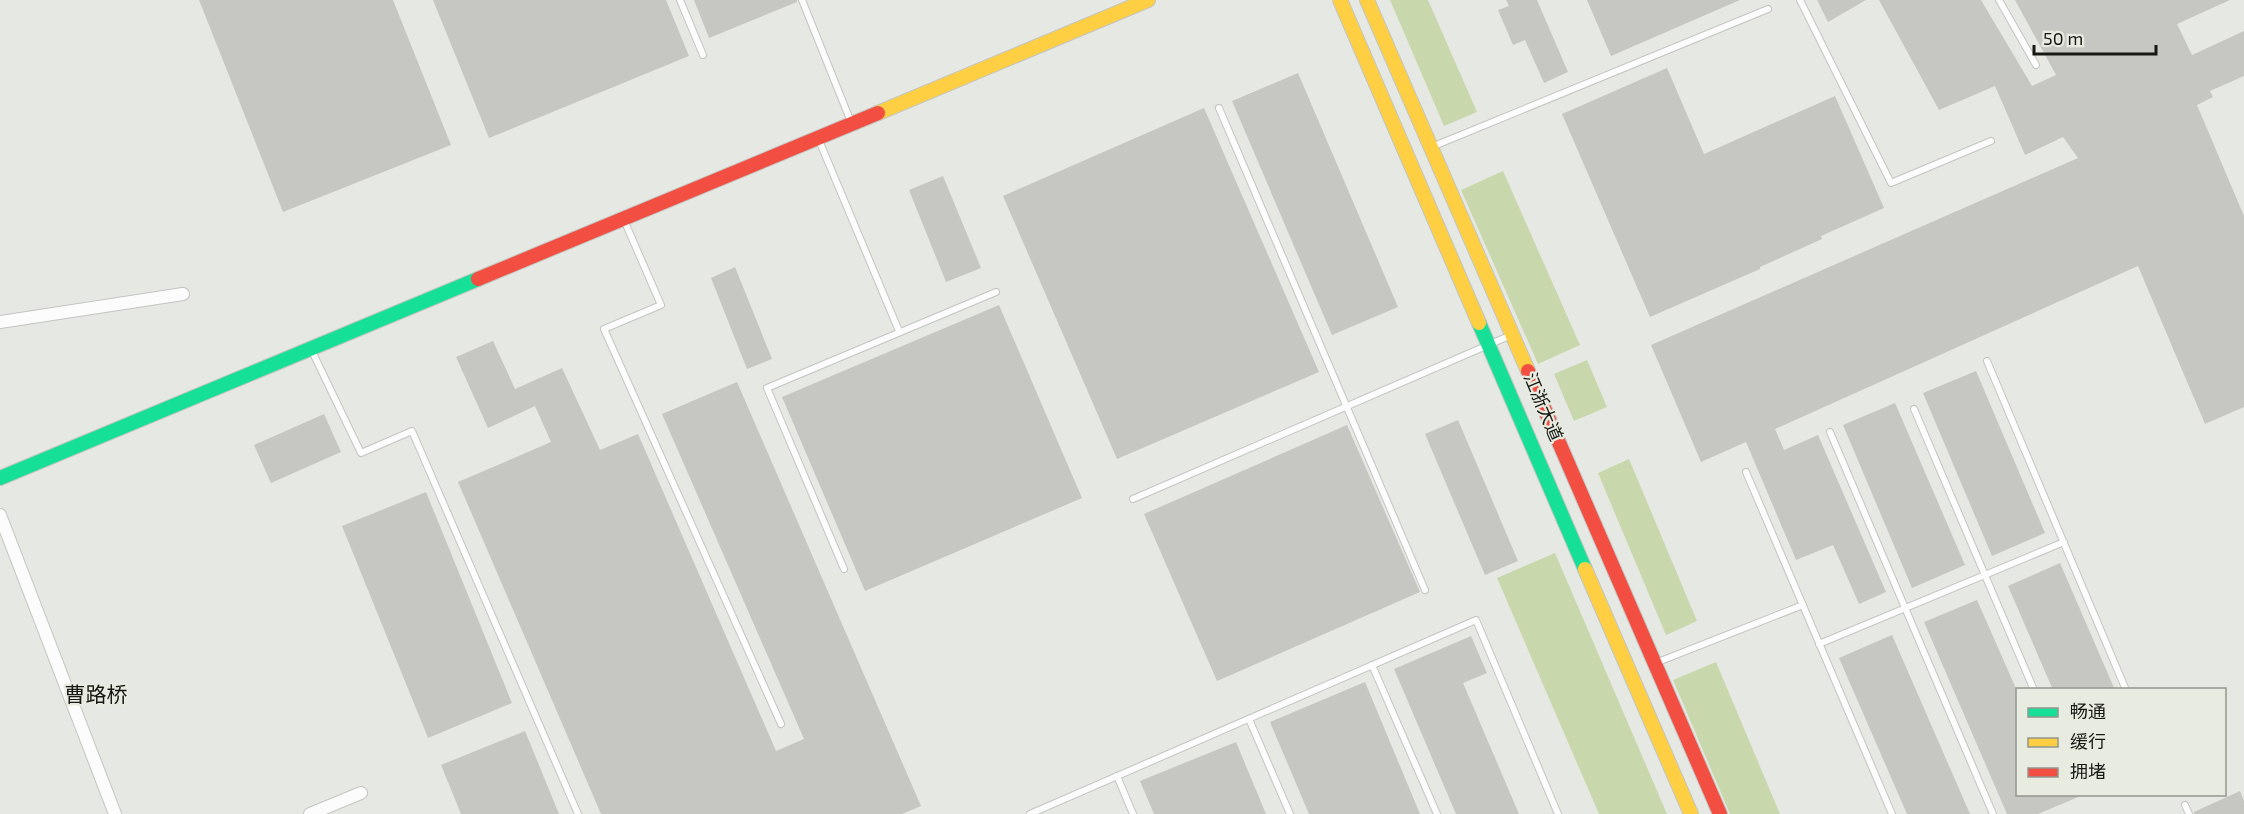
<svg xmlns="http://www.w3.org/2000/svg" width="2244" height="814" font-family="'Exo 2','Noto Sans SC',sans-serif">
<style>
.green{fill:#c9d8ac}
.building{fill:#c6c7c3}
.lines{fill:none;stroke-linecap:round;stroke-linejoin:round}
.lane-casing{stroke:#c3c5c1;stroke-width:8}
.street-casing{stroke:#c3c5c1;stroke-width:14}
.fast-casing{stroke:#c3c5c1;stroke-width:16}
.slow-casing{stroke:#c3c5c1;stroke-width:16}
.jam-casing{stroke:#c3c5c1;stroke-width:16}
.lane{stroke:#fbfcfb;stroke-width:6}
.street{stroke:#fbfcfb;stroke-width:12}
.fast{stroke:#16e098;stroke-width:14}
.slow{stroke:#ffcf43;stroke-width:14}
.jam{stroke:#f24e42;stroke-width:14}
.labels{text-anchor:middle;stroke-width:4.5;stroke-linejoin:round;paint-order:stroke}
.street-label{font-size:18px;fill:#171814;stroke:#e7ebe0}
.quarter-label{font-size:21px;fill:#171814;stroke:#e7ebe0}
</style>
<rect width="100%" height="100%" fill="#e6e8e3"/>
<g class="green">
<polygon points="1390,0 1428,0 1477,112 1444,126"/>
<polygon points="1503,171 1580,345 1538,364 1461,190"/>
<polygon points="1587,360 1607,407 1574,421 1554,374"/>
<polygon points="1629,459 1697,621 1666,635 1598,473"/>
<polygon points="1555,553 1667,814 1599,814 1497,578"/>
<polygon points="1716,662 1780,814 1730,814 1673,680"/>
</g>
<g class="building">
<polygon points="199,0 393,0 451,145 283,212"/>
<polygon points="433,0 666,0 689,56 489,138"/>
<polygon points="694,0 797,0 797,2 709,38"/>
<polygon points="1506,0 1537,0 1568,72 1544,83 1525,40 1513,45 1498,10 1509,6"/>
<polygon points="1587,0 1740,0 1611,56"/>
<polygon points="1817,0 1866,0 1828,22"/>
<polygon points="1879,0 1981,0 2032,86 2056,75 2015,0 2230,0 2177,24 2192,55 2244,31 2244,76 2210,91 2213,97 2197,105 2244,216 2244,407 2205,424 2138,266 1775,429 1784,450 1818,435 1886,592 1859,604 1833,545 1796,560 1746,442 1701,462 1651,345 2078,158 2063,137 2025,155 1995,86 1939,110"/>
<polygon points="1667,68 1704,154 1835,96 1884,208 1821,236 1822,239 1760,267 1760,269 1650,317 1562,114"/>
<polygon points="1298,73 1398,307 1332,335 1232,101"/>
<polygon points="1204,108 1319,372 1117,459 1003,196"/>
<polygon points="943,176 981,268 946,282 909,190"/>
<polygon points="735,267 772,359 747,369 711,278"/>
<polygon points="999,305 1082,498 865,591 782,397"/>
<polygon points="493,341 515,389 562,368 600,450 638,434 776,751 804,739 662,414 737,382 921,806 902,814 601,814 458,482 551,442 535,406 488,428 456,357"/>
<polygon points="1976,371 2045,533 1992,556 1923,393"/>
<polygon points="1895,403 1965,565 1912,588 1843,425"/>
<polygon points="324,414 341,452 271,483 254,445"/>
<polygon points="1458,420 1518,561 1485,575 1425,434"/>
<polygon points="1347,425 1420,592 1217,681 1144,514"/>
<polygon points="426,492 512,703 428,738 342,526"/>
<polygon points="2060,563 2115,690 2053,690 2008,586"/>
<polygon points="1977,600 2018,693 2018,795 2083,795 2038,814 2007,814 1924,622"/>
<polygon points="1892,635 1970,814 1907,814 1839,658"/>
<polygon points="1471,636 1487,673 1463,683 1519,814 1456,814 1394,669"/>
<polygon points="1365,682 1420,814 1309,814 1270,722"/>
<polygon points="525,731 559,814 461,814 441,765"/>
<polygon points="1236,742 1266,814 1154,814 1140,781"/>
<polygon points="2240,791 2244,801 2244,814 2194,814 2194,812"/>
</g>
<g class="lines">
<g class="lane-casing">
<g id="lane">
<polyline points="680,0 703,55"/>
<polyline points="802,0 851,122"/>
<polyline points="1800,0 1891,183 1991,141"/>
<polyline points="1999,0 2036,65"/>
<polyline points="1219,108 1425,590"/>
<polyline points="818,138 899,331"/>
<polyline points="1434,146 1768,9"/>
<polyline points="624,220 661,305 604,329 781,724"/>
<polyline points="311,349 361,453 412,431 578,814"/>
<polyline points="1987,361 2126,690"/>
<polyline points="1914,409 2034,690"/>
<polyline points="1830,432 1993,814"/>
<polyline points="1746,472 1892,814"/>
<polyline points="1133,499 1509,336"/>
<polyline points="844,569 767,388 996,292"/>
<polyline points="1819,644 2064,542"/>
<polyline points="1658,662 1803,605"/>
<polyline points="1372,665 1437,814"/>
<polyline points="1249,719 1290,814"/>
<polyline points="1117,776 1133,814"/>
<polyline points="2185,805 2189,814"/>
<polyline points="1030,814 1476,620 1558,814"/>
</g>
</g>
<g class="street-casing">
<g id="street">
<polyline points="0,322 183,294"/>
<polyline points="0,515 115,814"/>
<polyline points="310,814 361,793"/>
</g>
</g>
<g class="fast-casing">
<g id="fast">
<polyline points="1479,323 1585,569"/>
<polyline points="0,478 478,279"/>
</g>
</g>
<g class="slow-casing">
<g id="slow">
<polyline points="1340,0 1479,323"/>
<polyline points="1367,0 1528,371"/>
<polyline points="878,113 1148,0"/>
<polyline points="1585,569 1691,814"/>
</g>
</g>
<g class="jam-casing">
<g id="jam">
<polyline points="478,279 878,113"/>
<polyline points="1528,371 1720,814"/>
</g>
</g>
<use href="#lane" class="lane"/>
<use href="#street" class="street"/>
<use href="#fast" class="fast"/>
<use href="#slow" class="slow"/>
<use href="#jam" class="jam"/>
</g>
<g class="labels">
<g class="street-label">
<text transform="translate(1543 407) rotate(67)" y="6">江浙大道</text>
</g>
<g class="quarter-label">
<text x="96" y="702">曹路桥</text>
</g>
</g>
<rect x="2016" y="688" width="210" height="108" fill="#e7ebe0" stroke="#94978e" stroke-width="1.5"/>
<rect x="2028" y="708" width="30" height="9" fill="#16e098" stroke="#94978e" stroke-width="1.5"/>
<text x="2070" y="718" font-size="18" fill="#171814">畅通</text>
<rect x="2028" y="738" width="30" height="9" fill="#ffcf43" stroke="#94978e" stroke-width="1.5"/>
<text x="2070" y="748" font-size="18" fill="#171814">缓行</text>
<rect x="2028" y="768" width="30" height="9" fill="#f24e42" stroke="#94978e" stroke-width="1.5"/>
<text x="2070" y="778" font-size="18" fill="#171814">拥堵</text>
<path d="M2034 45v9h122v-9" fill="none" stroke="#171814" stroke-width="3"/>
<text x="2043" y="45" font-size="18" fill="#171814" stroke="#e7ebe0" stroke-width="4.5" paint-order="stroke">50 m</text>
</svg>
